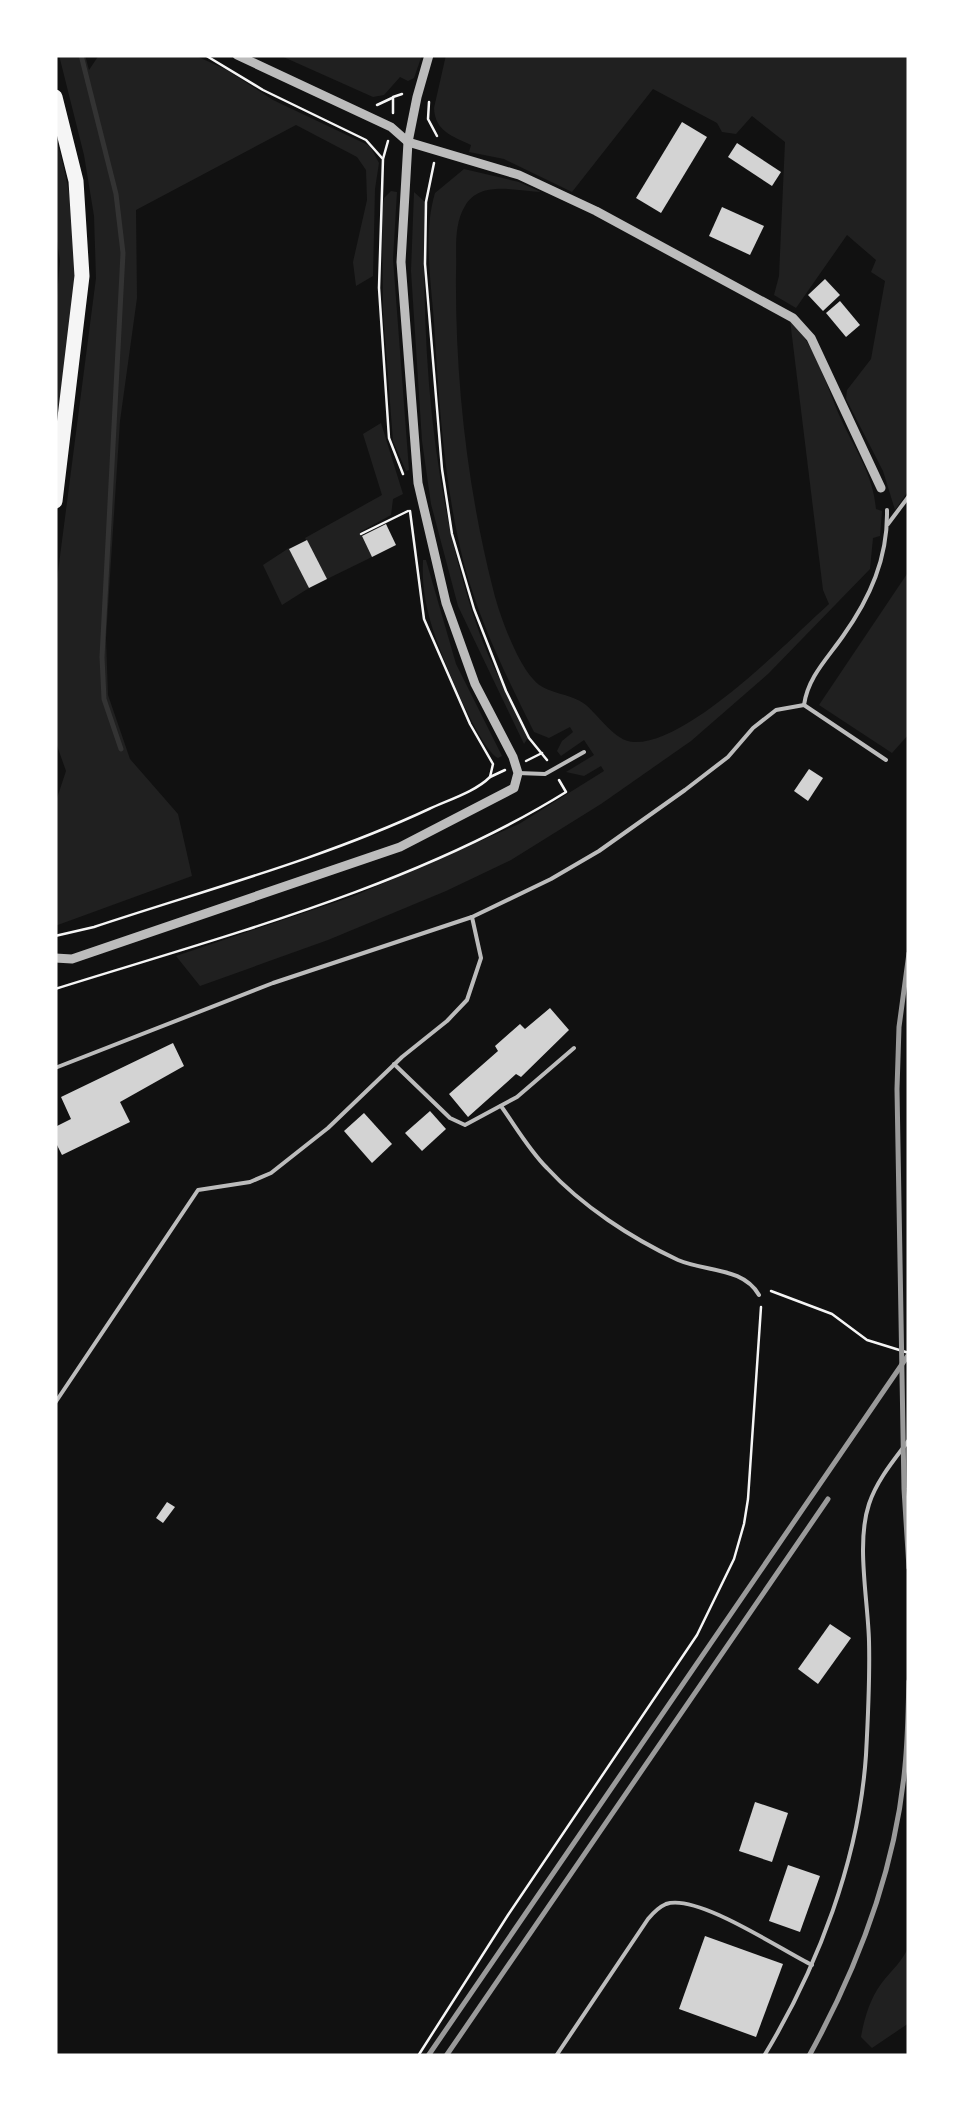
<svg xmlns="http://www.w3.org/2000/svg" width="964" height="2111" font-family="'Open Sans',sans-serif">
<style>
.green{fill:#202020}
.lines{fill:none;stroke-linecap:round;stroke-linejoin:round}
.stream{stroke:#333;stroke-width:5}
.building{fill:#d3d3d3}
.path{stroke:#f5f5f5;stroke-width:2.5}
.service{stroke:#bcbcbc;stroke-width:4}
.minor{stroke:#bcbcbc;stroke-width:9}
.motorway{stroke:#f5f5f5;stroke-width:15}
.rail{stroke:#9a9a9a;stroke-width:5}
</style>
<rect width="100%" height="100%" fill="#111"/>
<g class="green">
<polygon points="59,55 85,55 89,70 99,55 194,55 227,70 273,100 370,146 379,163 375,189 373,276 356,286 353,262 367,200 366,170 357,157 296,125 136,210 137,298 120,421 106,638 108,695 130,759 178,814 192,876 55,926 55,804 66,771 55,740 55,595 96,278 94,216 84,155"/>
<polygon points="279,55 422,55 414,78 408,81 400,77 384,95 373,97"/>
<path d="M 446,55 L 909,55 L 909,490 L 895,510 L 883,471 L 846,399 L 847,390 L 871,359 L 885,281 L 871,272 L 876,260 L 847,235 L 796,308 L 774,295 L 779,276 L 785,142 L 752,116 L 736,134 L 722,132 L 717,123 L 653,89 L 572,192 L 504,159 L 469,152 L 471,145 C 452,136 435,131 434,108 Z"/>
<path d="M 55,134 C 65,170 74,209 75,247 C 77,308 63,371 55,431 L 55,318 L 60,261 L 55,229 Z"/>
<path d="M 464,169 L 519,182 L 541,192 C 515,191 480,180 465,206 C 453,226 457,250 456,273 C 455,377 467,487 493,589 C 499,614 516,660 533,679 C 546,695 570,692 586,705 C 599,716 615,741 633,742 C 687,746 789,640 829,604 L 823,590 L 790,320 C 817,347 826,386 841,419 C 855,450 873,474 876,509 L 882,511 L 880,536 L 873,538 L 870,569 L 768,674 L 691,741 L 601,804 L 511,860 L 446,891 L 328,940 L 200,986 L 176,956 L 354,896 L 519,824 L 604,771 L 601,766 L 584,776 L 566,772 L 594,755 L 584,740 L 561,756 L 557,751 L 562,741 L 573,732 L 570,727 L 549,738 L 534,732 C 507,678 480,623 464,564 C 444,485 439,403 434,322 C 431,282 423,233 435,193 Z"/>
<polygon points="391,191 397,192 393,259 409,470 406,471 393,441 383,312 382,210 384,198"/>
<path d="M 414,192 L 425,202 C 421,349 431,501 482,640 C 495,673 513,704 529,736 L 524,744 L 458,606 L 431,504 L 422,441 L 411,271 Z"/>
<polygon points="381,423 403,494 393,499 391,515 360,532 372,557 327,579 305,538 382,495 363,434"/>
<polygon points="289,548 309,588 282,605 263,565"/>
<path d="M 423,560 L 426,560 L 456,664 L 502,756 L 498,758 C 478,748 435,642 429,616 C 424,597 422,580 423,560 Z"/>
<polygon points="909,571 909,734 892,753 819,705"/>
<path d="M 909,1945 L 909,2023 L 872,2048 L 861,2037 C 864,2019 870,1999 881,1984 C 891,1970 903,1962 909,1945 Z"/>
</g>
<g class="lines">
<polyline class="stream" points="81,55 116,194 123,253 102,657 104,699 121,749"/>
</g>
<g class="building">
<polygon points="682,122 707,137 661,213 636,198"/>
<polygon points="737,143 781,172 772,186 728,157"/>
<polygon points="722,207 764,226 750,255 709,236"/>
<polygon points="825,279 840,295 823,311 808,295"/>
<polygon points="840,301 860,325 846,337 826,313"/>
<polygon points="386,524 396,545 372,557 362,536"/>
<polygon points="307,540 327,579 309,588 289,549"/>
<polygon points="809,769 823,778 808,801 794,791"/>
<polygon points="550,1008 569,1030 521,1077 516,1074 468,1117 449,1094 498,1051 495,1046 520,1024 525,1029"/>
<polygon points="173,1043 184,1066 120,1102 130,1122 62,1155 55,1141 55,1127 71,1119 61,1097"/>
<polygon points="430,1111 446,1129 422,1151 405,1133"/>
<polygon points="364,1113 392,1144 372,1163 344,1131"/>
<polygon points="167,1502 175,1507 163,1523 156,1518"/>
<polygon points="830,1624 851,1638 818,1684 798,1669"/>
<polygon points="755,1802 788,1813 772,1862 739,1851"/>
<polygon points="788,1865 820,1876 800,1932 769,1921"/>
<polygon points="705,1936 783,1964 756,2037 679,2009"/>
</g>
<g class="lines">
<g class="path">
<polyline points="205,55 263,90 366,140 382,158"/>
<polyline points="429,102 428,119 437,136"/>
<polyline points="377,105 392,98"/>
<polyline points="393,113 393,97 402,94"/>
<polyline points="388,141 383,159 379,288 389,438 403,474"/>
<polyline points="434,163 426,202 425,264 442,469 452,534 474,609 506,691 529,738 547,760"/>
<polyline points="361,534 408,511"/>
<polyline points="526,761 542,753"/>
<polyline points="490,777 505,770"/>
<path d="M 55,936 L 94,927 C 205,890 322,859 429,809 C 448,800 475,792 490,777 L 493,764 L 470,724 L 424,619 L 410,511"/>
<path d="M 55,989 C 224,936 415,886 566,792 L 559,780"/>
<polyline points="771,1291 832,1314 867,1340 909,1353"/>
<polyline points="418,2056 508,1915 697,1635 734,1559 744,1524 748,1499 761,1307"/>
</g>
<g class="service">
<polyline points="888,524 909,496"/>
<path d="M 804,705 C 808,677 827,659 843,636 C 870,598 888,558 887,510"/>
<polyline points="518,773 545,774 584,752"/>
<polyline points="394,1064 450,1118 465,1125 517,1097 574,1048"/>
<polyline points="55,1068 273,983 472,917 551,879 599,851 685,790 728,757 753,728 776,710 804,705 886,760"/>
<path d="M 501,1106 C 516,1127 529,1150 547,1168 C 582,1206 631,1238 678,1260 C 706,1272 743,1267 759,1295"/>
<polyline points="55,1403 198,1190 250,1182 271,1173 328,1128 402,1057 447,1021 467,1000 481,958 472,917"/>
<path d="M 556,2056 L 648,1919 C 653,1913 659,1907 666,1904 C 697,1893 781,1950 812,1965"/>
<path d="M 764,2056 C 818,1967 859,1859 866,1755 C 868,1718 870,1678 869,1641 C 868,1600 856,1543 869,1504 C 877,1480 894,1460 909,1440"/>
</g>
<g class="minor">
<polyline points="237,55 391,127 408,142 519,175 596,211 793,318 811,338 881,488"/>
<polyline points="55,958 72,959 400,847 514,788 518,773 513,757 475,684 446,603 418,483 401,262 408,142 417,97 429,55"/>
</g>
<polyline class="motorway" points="55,97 76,181 82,276 55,501"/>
<g class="rail">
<polyline points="909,953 899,1027 897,1089 904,1489 909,1568"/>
<polyline points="428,2056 909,1354"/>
<polyline points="446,2056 828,1499"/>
<path d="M 809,2056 C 858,1967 896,1867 905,1766 C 908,1737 908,1709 909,1681"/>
</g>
</g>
<rect width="964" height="2111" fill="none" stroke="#ffffff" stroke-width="115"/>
</svg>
